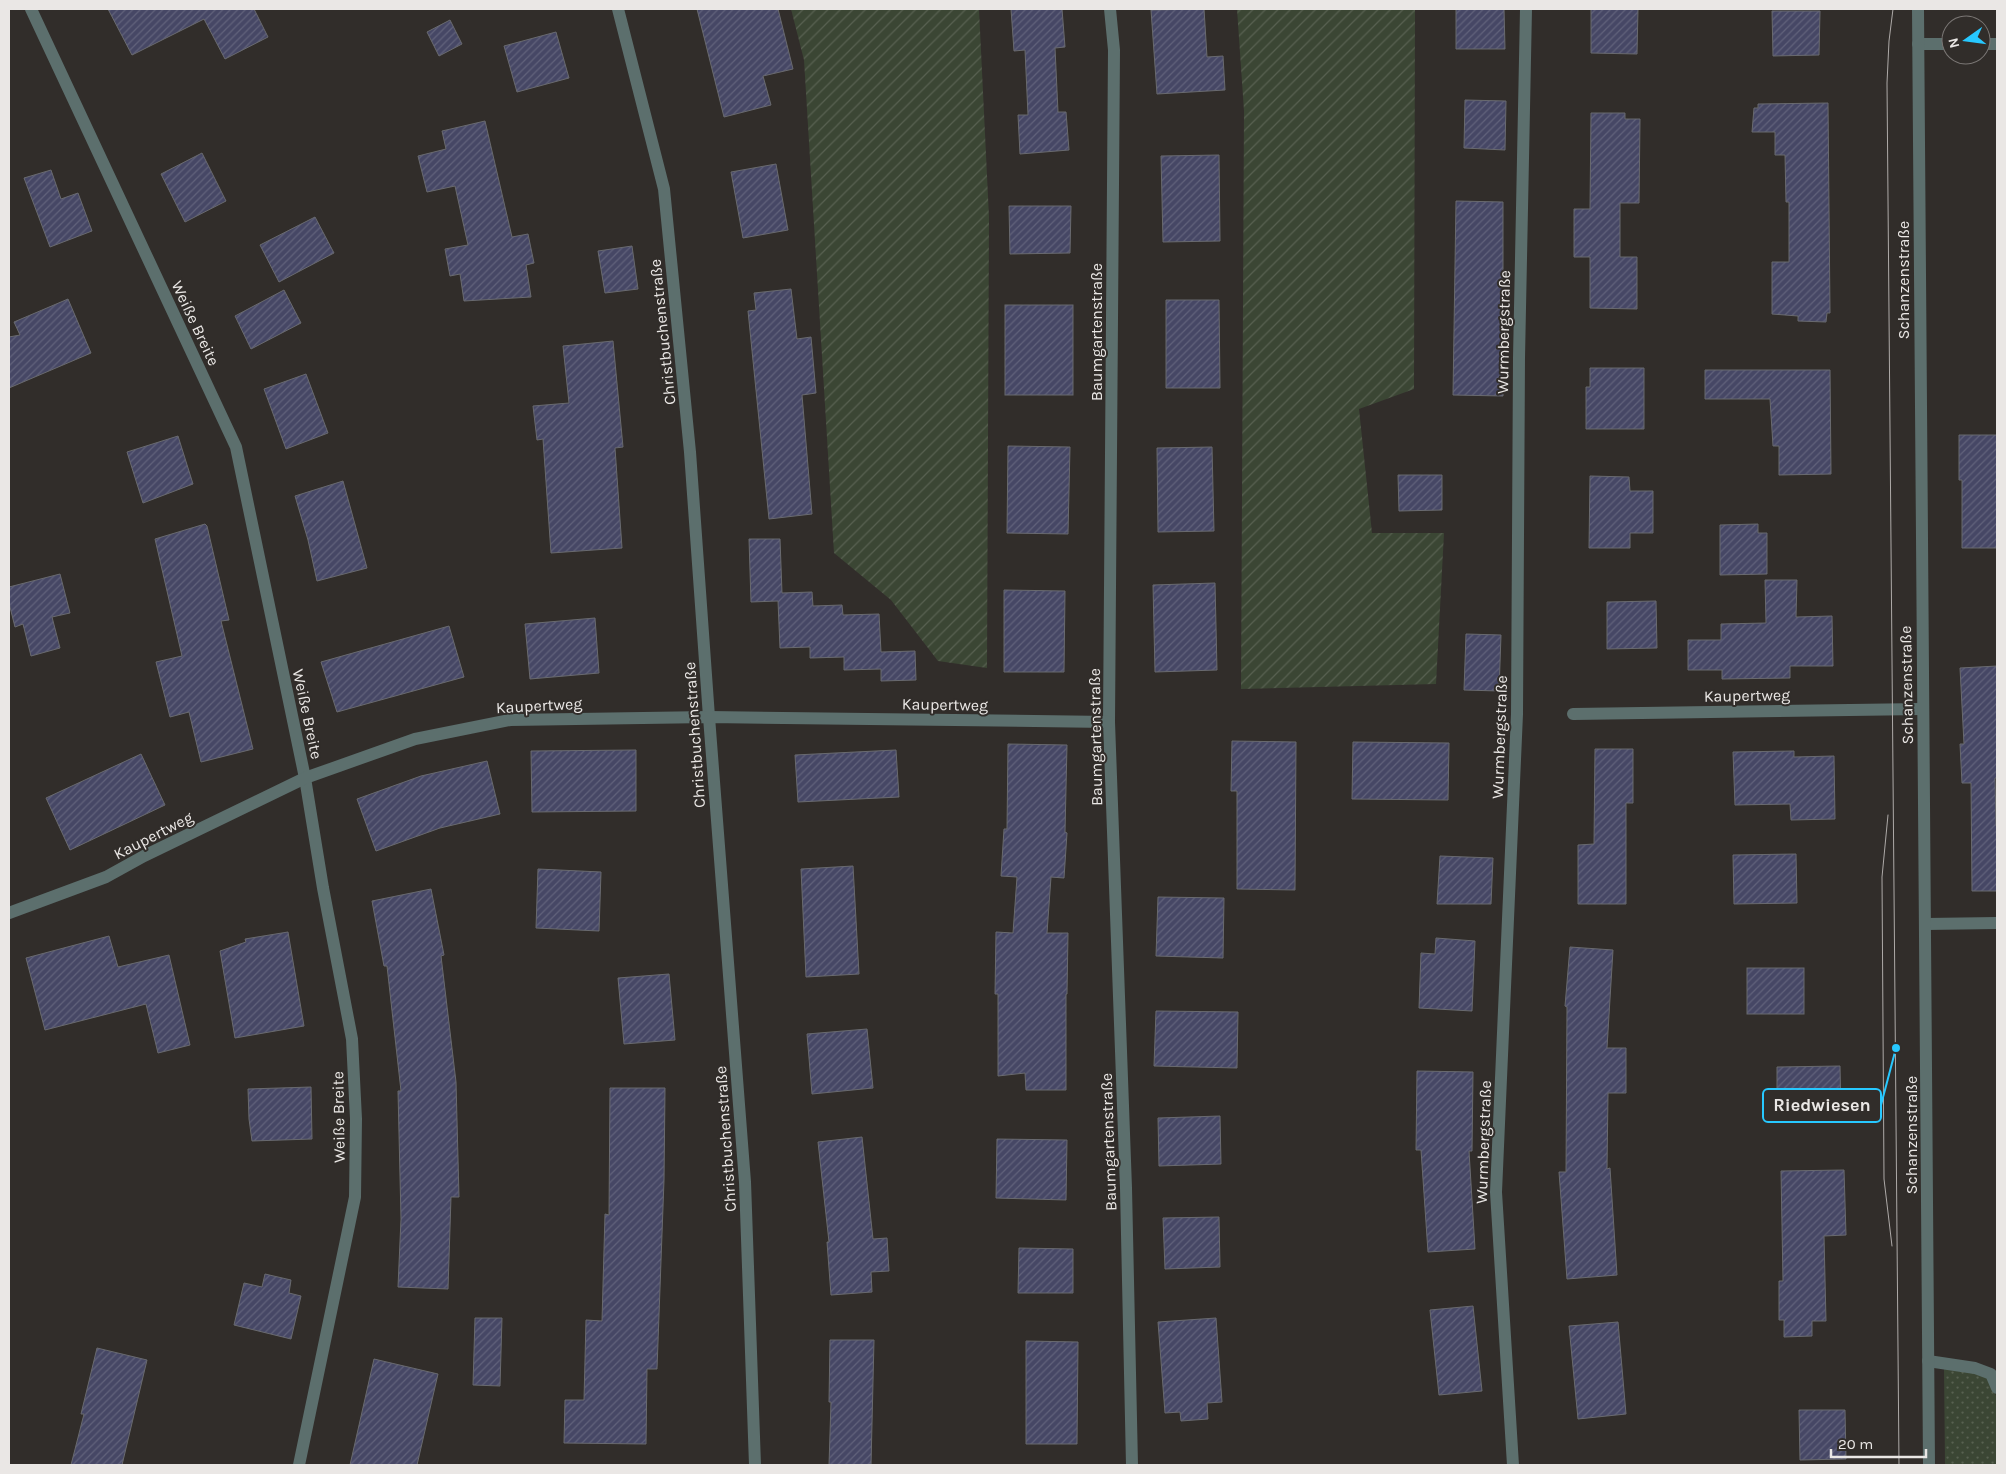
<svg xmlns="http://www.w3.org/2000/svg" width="2006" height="1474" font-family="Karla,sans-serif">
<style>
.grass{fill:url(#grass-dots)}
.garden{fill:url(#garden-furrows)}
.building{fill:url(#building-hatch);stroke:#696a6f}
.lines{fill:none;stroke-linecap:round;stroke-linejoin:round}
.minor{stroke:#5c6f6d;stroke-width:12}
.tertiary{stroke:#5c6f6d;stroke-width:12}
.tram{stroke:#aeaaa8;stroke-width:1}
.labels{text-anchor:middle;stroke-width:4;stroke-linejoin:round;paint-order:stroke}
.street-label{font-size:16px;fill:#eae7e5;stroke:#312d2a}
.leader{fill:none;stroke:#27c8ff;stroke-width:2}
.callout-dot{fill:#27c8ff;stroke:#312d2a;stroke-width:2}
.callout{fill:#312d2a;stroke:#27c8ff;stroke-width:2}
.callout-label{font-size:18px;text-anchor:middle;font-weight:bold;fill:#eae7e5}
</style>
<defs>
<pattern id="grass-dots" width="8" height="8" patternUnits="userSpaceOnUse" patternTransform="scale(1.25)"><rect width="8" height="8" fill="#3b4634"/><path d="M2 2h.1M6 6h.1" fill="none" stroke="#586151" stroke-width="1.8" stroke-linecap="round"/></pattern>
<pattern id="garden-furrows" width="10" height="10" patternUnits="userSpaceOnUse" patternTransform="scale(1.25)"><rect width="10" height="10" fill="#3b4634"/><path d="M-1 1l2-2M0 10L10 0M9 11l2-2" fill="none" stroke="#586151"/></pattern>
<pattern id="building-hatch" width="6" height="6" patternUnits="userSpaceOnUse" patternTransform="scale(1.25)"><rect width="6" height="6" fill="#464765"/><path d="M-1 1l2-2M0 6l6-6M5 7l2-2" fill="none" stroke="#61627b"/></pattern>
</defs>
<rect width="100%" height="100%" fill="#312d2a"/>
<polygon class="grass" points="1944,1368 1974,1372 1989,1379 1997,1398 1997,1465 1945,1465"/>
<g class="garden">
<polygon points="791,9 979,9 989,217 987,668 938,661 891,600 834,553 804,60"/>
<polygon points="1237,9 1415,9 1414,389 1359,409 1372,533 1444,533 1436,684 1241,689 1244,111"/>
</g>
<g class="building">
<polygon points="108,9 254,9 268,37 225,59 204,19 132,55"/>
<polygon points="697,9 778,9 793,69 763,76 771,105 724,117"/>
<polygon points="1011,9 1062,9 1065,47 1055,48 1058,112 1066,112 1069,150 1020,154 1018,115 1028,115 1025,50 1014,51"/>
<polygon points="1204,9 1207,57 1223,56 1225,90 1157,94 1151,10"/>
<polygon points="1456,9 1504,9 1505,49 1456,49"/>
<polygon points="1591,9 1638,9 1637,54 1591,53"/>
<polygon points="1772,11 1820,11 1819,55 1773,56"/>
<polygon points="450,20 462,44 439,56 427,32"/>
<polygon points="556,32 569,78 517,92 504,46"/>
<polygon points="1465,100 1506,101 1505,150 1464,148"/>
<polygon points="1828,103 1830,313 1827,313 1826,322 1798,321 1798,316 1772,314 1772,262 1789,262 1789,202 1786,202 1785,155 1775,155 1775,132 1752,132 1754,108 1758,108 1758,104"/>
<polygon points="1591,113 1625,113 1625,119 1640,119 1639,203 1620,203 1620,257 1637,257 1637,309 1590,308 1590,257 1574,257 1574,209 1590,209"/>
<polygon points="485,121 512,237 528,234 534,263 526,265 531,297 464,301 460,274 450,276 445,249 468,245 455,186 427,192 418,156 446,149 442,131"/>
<polygon points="202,153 226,201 185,222 161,174"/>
<polygon points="1219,155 1220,241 1163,242 1161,156"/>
<polygon points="776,164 788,230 743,238 731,172"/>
<polygon points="51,170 61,199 78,193 92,231 50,247 24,178"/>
<polygon points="1456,201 1503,202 1503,396 1453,395"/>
<polygon points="1009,206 1071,206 1070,253 1010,254"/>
<polygon points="315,217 334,253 279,282 260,245"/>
<polygon points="632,246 638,289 605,293 598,251"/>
<polygon points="791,289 797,339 811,337 816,393 802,395 812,514 769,519 748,311 756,310 754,293"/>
<polygon points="284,290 301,323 251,349 235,316"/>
<polygon points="68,299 91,353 9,388 9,337 20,335 14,322"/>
<polygon points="1166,300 1219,300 1220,388 1166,388"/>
<rect x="1005" y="305" width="68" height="90"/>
<polygon points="613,341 623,447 615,448 622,548 551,553 543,439 537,440 533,406 569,403 563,346"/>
<polygon points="1590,368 1644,368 1644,429 1586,429 1586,387 1590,387"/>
<polygon points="1705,370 1830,370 1831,474 1779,475 1779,446 1773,446 1770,399 1705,399"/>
<polygon points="306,374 328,433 286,449 264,389"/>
<polygon points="1959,435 1997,435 1997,548 1962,548 1962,480 1959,480"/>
<polygon points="178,436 193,484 143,503 127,452"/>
<polygon points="1008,446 1070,447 1068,534 1007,533"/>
<polygon points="1212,447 1214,531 1158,532 1157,448"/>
<polygon points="1398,475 1442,475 1442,510 1399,511"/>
<polygon points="1590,476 1629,477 1630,491 1653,491 1653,533 1630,533 1630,548 1589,548"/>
<polygon points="343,481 367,568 317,581 308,540 295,496"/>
<polygon points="205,524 207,526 229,620 221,621 253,749 201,762 189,712 170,717 156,662 182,656 155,539"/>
<polygon points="1758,524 1758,533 1767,533 1767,574 1720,575 1720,525"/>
<polygon points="749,539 780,539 782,593 812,592 813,606 842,605 843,615 879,614 881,652 915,651 916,680 881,681 881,669 844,670 844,657 810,658 810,647 780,648 778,601 751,602"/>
<polygon points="60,574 70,613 52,617 60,648 31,656 23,624 15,627 9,603 9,587"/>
<polygon points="1765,580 1797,580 1796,617 1832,616 1833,666 1790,666 1790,678 1722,679 1722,670 1688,670 1688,640 1721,640 1721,624 1766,623"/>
<polygon points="1215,583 1217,670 1155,672 1153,585"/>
<polygon points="1004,590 1065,591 1064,672 1004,672"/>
<polygon points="1656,601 1657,648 1607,649 1607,602"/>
<polygon points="595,618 599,673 530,679 525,624"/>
<polygon points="449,626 464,677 337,712 321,662"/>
<polygon points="1466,634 1501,635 1499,691 1464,690"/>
<polygon points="1997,666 1997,778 1995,778 1996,826 1997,826 1997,891 1972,891 1971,783 1962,783 1960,744 1964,744 1960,668"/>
<polygon points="1232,741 1296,742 1295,890 1237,889 1237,791 1231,791"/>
<polygon points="1353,742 1449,743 1448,800 1352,799"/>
<polygon points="1008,744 1067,745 1065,832 1067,833 1064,878 1051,877 1047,933 1068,933 1067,994 1066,994 1066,1090 1026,1090 1025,1073 998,1076 998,994 995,994 996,932 1013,933 1017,877 1001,876 1004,829 1007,829"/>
<polygon points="1595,749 1633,749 1633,803 1626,803 1626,904 1578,904 1578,845 1594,844"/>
<polygon points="636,750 636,811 532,812 531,751"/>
<polygon points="896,750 899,797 798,802 795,755"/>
<polygon points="1794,751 1794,757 1834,756 1835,819 1791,820 1790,804 1735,805 1733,752"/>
<polygon points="141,754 165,805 70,850 46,798"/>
<polygon points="487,761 500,814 440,828 376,851 357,799 421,776"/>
<polygon points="1796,854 1797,903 1734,904 1733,855"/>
<polygon points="1440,856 1493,858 1491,904 1437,904"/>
<polygon points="853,866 859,974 806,977 801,869"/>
<polygon points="538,869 601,872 599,931 536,928"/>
<polygon points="431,889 444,955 441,956 456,1082 459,1197 451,1197 448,1289 398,1287 401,1219 398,1091 401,1091 387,966 384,966 372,901"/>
<polygon points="1158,897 1224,898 1223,958 1156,956"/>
<polygon points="288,932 304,1026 235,1038 220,951 246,942 245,939"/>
<polygon points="109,936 118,967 169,955 190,1045 158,1053 146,1004 45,1030 26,958"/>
<polygon points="1436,938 1475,941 1472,1011 1419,1008 1421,953 1435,954"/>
<polygon points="1570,947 1613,950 1607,1048 1626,1048 1626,1093 1608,1093 1607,1169 1610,1168 1617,1275 1567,1279 1559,1172 1566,1172 1567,1007 1565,1006"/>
<rect x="1747" y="968" width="57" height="46"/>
<polygon points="669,974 675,1040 624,1044 618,978"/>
<polygon points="1156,1011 1238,1012 1237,1068 1154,1066"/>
<polygon points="867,1029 873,1088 812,1094 807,1034"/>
<polygon points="1840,1066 1841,1115 1777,1117 1777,1067"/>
<polygon points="1417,1071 1473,1072 1472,1151 1469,1151 1475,1249 1428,1252 1421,1150 1416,1150"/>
<polygon points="311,1087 312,1139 252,1141 249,1119 248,1089"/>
<polygon points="610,1088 665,1088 664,1180 657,1369 647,1369 646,1444 564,1443 565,1400 584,1400 586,1320 602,1321 605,1214 609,1215"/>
<polygon points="1220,1116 1221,1164 1159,1166 1158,1118"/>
<polygon points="862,1137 873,1239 887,1238 889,1271 871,1272 872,1292 831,1295 827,1242 829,1242 818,1142"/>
<polygon points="997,1139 1067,1140 1066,1200 996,1198"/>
<polygon points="1844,1170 1846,1235 1824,1236 1826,1321 1812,1321 1812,1336 1784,1337 1784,1320 1779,1320 1779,1281 1783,1281 1781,1171"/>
<polygon points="1219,1217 1220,1267 1165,1269 1163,1218"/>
<polygon points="1019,1248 1073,1249 1073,1293 1018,1293"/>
<polygon points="265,1274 291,1280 289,1293 301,1296 291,1339 234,1325 244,1283 262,1287"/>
<polygon points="1473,1306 1482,1391 1439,1395 1430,1310"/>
<polygon points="475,1318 502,1318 500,1386 473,1385"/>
<polygon points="1216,1318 1222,1402 1207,1403 1208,1419 1181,1421 1180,1412 1165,1413 1158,1322"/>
<polygon points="1618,1322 1626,1414 1578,1419 1569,1326"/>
<polygon points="830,1340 874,1340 871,1465 829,1465 831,1402 829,1402"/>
<polygon points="1026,1341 1078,1342 1077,1444 1026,1444"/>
<polygon points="97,1348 147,1360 122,1465 71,1465 84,1414 81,1414"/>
<polygon points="374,1359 438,1374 417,1465 350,1465"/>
<polygon points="1799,1410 1845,1410 1846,1459 1800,1460"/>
</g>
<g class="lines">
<g class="minor">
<polyline points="31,9 236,447 305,778 323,888 352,1039 356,1119 355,1197 299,1465"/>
<polyline points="618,9 664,189 690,452 709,717 745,1182 755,1465"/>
<polyline points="1110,9 1114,50 1109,722 1126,1188 1132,1465"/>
<polyline points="1918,44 1951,44"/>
<polyline points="1981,44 1997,44"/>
<polyline points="1573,714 1922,709"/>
<polyline points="9,913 106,877 144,856 305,778 415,739 510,720 709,717 1109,722"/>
<polyline points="1926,924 1997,923"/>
<polyline points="1928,1361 1975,1368 1991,1374 1997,1388"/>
<polyline points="1513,1465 1496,1192 1517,714 1519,358 1526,9"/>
</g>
<polyline class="tertiary" points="1918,9 1929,1465"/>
<g class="tram">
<polyline points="1893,9 1889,41 1887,83 1899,1465"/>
<polyline points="1888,815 1882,877 1884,1179 1892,1246"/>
</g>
</g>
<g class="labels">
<g class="street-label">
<text transform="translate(1903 280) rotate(-90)" y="6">Schanzenstraße</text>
<text transform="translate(196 323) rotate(65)" y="6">Weiße Breite</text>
<text transform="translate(662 332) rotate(-96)" y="6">Christbuchenstraße</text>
<text transform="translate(1096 332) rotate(-90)" y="6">Baumgartenstraße</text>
<text transform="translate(1503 332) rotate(-89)" y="6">Wurmbergstraße</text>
<text transform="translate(1906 685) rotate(-91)" y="6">Schanzenstraße</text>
<text transform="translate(1747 695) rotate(-1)" y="6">Kaupertweg</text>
<text transform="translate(945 704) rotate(1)" y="6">Kaupertweg</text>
<text transform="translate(539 705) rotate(-3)" y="6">Kaupertweg</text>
<text transform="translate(308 714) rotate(78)" y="6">Weiße Breite</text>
<text transform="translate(694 735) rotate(-94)" y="6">Christbuchenstraße</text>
<text transform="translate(1095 737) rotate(-91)" y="6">Baumgartenstraße</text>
<text transform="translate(1499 737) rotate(-88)" y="6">Wurmbergstraße</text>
<text transform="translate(153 835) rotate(-27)" y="6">Kaupertweg</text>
<text transform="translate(338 1117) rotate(-91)" y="6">Weiße Breite</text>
<text transform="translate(1911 1135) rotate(-90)" y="6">Schanzenstraße</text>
<text transform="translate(725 1139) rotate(-94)" y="6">Christbuchenstraße</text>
<text transform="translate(1108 1142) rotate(-92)" y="6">Baumgartenstraße</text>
<text transform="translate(1483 1142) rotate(-88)" y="6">Wurmbergstraße</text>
</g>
</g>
<path class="leader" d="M1896 1048L1881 1105"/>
<circle class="callout-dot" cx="1896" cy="1048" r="5"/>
<rect class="callout" x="1763" y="1089" width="118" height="33" rx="5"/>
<g class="callout-label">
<text x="1822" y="1111">Riedwiesen</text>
</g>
<rect width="2006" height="1474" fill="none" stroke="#eae7e5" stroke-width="20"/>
<g transform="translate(1966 40) rotate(256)"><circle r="24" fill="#312d2a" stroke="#7b7775"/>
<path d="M0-4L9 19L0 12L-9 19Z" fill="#27c8ff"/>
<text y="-8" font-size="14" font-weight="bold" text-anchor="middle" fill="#eae7e5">N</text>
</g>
<path d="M1831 1449v8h95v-8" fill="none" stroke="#eae7e5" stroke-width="2.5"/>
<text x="1838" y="1449" font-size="15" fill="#eae7e5" stroke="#312d2a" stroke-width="4" paint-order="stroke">20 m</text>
</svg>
